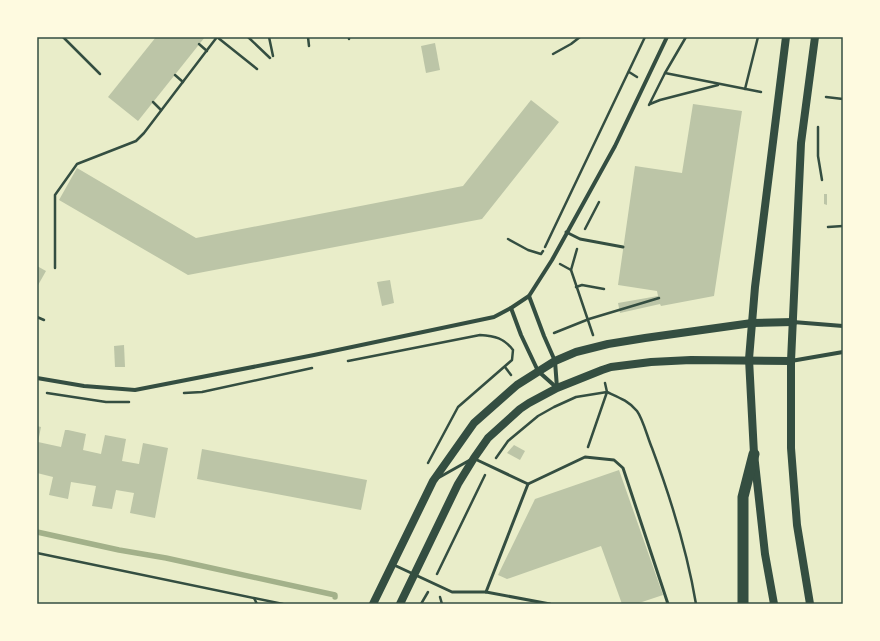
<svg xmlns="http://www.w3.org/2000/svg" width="880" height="641" font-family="Lato,sans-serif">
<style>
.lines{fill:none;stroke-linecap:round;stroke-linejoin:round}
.stream{stroke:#a3b18a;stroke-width:5.5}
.building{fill:#bcc5a7}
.path{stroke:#344e41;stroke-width:2.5}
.service{stroke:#344e41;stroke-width:3}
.minor{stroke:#344e41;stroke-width:4}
.secondary{stroke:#344e41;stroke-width:8}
.trunk{stroke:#344e41;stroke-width:11}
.neatline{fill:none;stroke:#344e41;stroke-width:1.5}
</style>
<rect width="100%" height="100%" fill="#e9edc9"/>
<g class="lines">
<polyline class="stream" points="37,532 119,550 166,558 335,595 335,597"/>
</g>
<g class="building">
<polygon points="156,37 205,37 138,121 108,97"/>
<polygon points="435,43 440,70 426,73 421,46"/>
<polygon points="531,100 559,122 482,219 188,275 59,200 77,168 196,238 463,186"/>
<polygon points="693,104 742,111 714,296 661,306 660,304 620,313 618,303 658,296 657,291 618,285 635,166 682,173"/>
<polygon points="824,194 827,194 827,205 824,204"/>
<polygon points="37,266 46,271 37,287"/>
<polygon points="390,280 394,303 382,306 377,282"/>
<polygon points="124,345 125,367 115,367 114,346"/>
<polygon points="37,426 41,427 38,442 61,447 65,430 68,430 86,434 83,450 101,454 105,435 126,439 122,461 139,464 143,443 168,448 155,518 130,513 134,493 116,490 112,509 92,506 96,486 71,482 68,499 49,495 53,477 37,473"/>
<polygon points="514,445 525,451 520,460 507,453"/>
<polygon points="202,449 367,480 361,510 197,479"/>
<polygon points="619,470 663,595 636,604 622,604 601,546 507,579 498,575 535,499"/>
</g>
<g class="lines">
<g class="path">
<polyline points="63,37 100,74"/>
<polyline points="217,37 257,69"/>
<polyline points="248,37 270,58"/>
<polyline points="269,37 273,56"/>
<polyline points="308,37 309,46"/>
<polyline points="349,37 349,39"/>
<polyline points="199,44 207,51"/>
<polyline points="553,54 571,44 580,37"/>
<polyline points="629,72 637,77"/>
<polyline points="665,73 686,37"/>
<polyline points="175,75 183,82"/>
<polyline points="745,89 758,37"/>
<polyline points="826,97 843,99"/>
<polyline points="153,102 161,110"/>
<polyline points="650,104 660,100 718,85"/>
<polyline points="649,105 665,73 761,92"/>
<polyline points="818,127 818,156 822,180"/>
<polyline points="828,227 843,226"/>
<polyline points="585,229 599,202"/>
<polyline points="508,239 528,250 541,254 543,251"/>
<polyline points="545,247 645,37"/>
<polyline points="577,249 571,270 593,335"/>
<polyline points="560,264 571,270"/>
<polyline points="55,268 55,195 77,164 136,141 144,133 217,37"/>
<polyline points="576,287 582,285 604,289"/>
<polyline points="37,317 44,320"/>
<polyline points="554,333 589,319 659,298"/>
<path d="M 348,361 L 480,335 C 495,336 504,338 513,350 L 512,360 L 458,407 L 428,463"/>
<polyline points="505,367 511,375"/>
<path d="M 605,383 L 607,392 C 618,397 629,401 637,411 C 643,419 648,439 652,448 C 671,499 687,550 696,604"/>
<polyline points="47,393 106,402 129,402"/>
<polyline points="184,393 202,392 312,368"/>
<polyline points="496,458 508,441 538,416 554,407 576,397 607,392 588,447"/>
<polyline points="37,553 283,604"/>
<polyline points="437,574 485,475"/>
<polyline points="440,597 442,604"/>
<polyline points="254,598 257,604"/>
<polyline points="421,604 428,592"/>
</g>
<g class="service">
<polyline points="566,232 580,239 623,247"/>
<polyline points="475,459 528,484"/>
<polyline points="438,478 470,460"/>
<polyline points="394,565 452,592 486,592 550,604"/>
<polyline points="486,592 528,484 585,457 614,460 623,468 668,604"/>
</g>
<g class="minor">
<polyline points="529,296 544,336 555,361 557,388"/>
<polyline points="511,308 521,335 538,371 557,388"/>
<polyline points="793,322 843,326"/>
<polyline points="791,361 843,352"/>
<polyline points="37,378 84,386 135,390 314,355 494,317 511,308 529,296 552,260 615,146 667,37"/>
</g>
<g class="secondary">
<polyline points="373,604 433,481 474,423 517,385 555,361 576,352 608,344 645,338 752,323 793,322"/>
<polyline points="400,604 458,484 474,458 488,438 520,409 529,403 557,388 602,370 611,367 651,362 691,360 791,361"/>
<polyline points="774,604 765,554 754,454 749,359 755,287 786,37"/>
<polyline points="810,604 797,525 791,448 791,361 801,143 815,37"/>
</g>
<polyline class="trunk" points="743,604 743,497 754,454"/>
</g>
<rect width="880" height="641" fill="none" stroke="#fefae0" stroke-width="76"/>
<rect x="38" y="38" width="804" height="565" class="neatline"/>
</svg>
